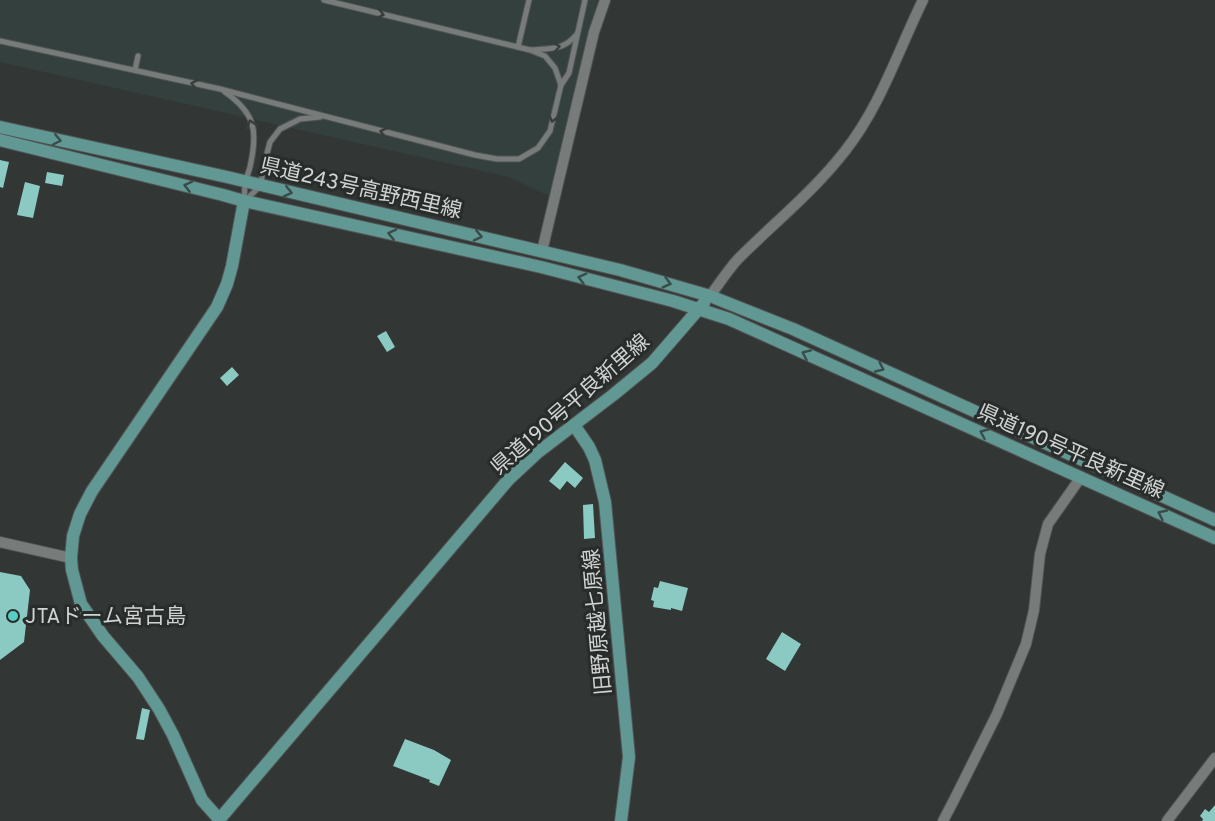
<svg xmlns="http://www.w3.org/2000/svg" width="1215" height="821" font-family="Overpass,'Noto Sans JP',sans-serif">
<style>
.built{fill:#34403e}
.building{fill:#8bcac3}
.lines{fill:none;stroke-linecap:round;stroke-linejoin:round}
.lane-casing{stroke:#515454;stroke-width:7}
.street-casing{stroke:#515454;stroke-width:12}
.secondary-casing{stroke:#515454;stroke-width:14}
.lane{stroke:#777c7b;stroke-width:5}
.street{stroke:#777c7b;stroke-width:10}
.secondary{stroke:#619893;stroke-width:12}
.oneway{stroke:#383c3b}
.oneway2{stroke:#394c4a}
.poi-dot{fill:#56cec3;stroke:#282c2b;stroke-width:2}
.labels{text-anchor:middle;stroke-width:6;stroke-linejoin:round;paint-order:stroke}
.street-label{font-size:21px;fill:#d1d3d3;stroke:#282c2b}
.poi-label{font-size:21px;fill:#d1d3d3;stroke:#282c2b;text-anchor:start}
</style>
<rect width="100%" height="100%" fill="#323635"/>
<polygon class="built" points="0,0 598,0 549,196 509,177 0,62"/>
<g class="building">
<polygon points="0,160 9,162 3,188 0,187"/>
<polygon points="47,172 64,175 62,186 45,183"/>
<polygon points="25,182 40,186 33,218 17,215"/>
<polygon points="386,331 395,347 387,352 377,336"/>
<polygon points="232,367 239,375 227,386 220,378"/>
<polygon points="565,462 583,478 575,488 567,481 560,490 549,481"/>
<polygon points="593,504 595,538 584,539 583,505"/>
<polygon points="0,572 21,576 30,590 24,642 0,660"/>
<polygon points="660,581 688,588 682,611 671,608 671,610 653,607 654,601 651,600 654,587 658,588"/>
<polygon points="782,632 801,644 785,671 766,659"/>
<polygon points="142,708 150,710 144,740 136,739"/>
<polygon points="405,739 434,750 451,760 439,786 429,782 430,780 393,766"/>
<polygon points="1215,805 1215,821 1202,821 1203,819 1200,816 1205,809 1209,812"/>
</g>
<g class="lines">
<g class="lane-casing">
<g id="lane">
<polyline points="0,41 220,89 475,155 497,159 519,159 538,148 550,131 561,85 555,68 545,56 530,50 324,0"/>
<polyline points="518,47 529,0"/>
<path d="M 531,50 C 551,48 563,51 577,34"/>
<polyline points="135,70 138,56"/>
<polyline points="561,85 569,73 585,0"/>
<path d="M 225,92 C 256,114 258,131 250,167 C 249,171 247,176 246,180 C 244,187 245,193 244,200"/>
<polyline points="245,201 261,185 263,169 270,142 280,129 300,119 320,117"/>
</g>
</g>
<g class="street-casing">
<g id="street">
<polyline points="542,251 594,32 605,0"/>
<path d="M 710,296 C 719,284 728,270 738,259 C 774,223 814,191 845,151 C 880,107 898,51 923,0"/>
<polyline points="0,542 71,558"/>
<polyline points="943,821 954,800 997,714 1026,644 1034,610 1040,554 1048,524 1081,477"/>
<polyline points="1167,821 1215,758"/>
</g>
</g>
<g class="secondary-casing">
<g id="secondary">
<polyline points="0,127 227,177 620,270 710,296 793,329 1215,520"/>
<polyline points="0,140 223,195 244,201 541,267 673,301 729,319 1215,538"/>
<polyline points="574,425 589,447 595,460 605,502 629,757 621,821"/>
<polyline points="219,819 202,800 173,735 159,709 138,677 103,636 81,604 72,570 71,558 73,536 80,514 92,491 217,307 227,284 232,266 244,201"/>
<polyline points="218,821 509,479 537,453 613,395 652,363 704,303"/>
</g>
</g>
<use href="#lane" class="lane"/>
<use href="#street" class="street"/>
<use href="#secondary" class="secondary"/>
</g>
<defs><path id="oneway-chevron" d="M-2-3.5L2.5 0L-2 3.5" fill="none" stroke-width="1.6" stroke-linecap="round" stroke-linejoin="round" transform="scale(1.5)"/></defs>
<g class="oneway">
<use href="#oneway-chevron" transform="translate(380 14) rotate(14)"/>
<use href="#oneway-chevron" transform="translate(556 47) rotate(-11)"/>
<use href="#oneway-chevron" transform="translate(195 84) rotate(-168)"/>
<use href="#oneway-chevron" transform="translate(553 118) rotate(103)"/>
<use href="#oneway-chevron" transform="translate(251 124) rotate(-108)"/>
<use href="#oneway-chevron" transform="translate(384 132) rotate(-166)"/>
</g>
<g class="oneway2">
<use href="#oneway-chevron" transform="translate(57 140) rotate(12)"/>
<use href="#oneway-chevron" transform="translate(188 186) rotate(-166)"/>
<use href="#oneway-chevron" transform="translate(288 192) rotate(13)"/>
<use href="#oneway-chevron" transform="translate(392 234) rotate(-167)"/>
<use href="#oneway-chevron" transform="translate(478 236) rotate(13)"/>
<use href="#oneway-chevron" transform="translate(582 278) rotate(-166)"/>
<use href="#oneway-chevron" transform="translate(667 283) rotate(15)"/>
<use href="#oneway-chevron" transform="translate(806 354) rotate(-156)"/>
<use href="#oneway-chevron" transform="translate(880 368) rotate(25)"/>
<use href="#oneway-chevron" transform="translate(984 433) rotate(-156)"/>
<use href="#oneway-chevron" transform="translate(1162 514) rotate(-155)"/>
</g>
<circle class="poi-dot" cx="13" cy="616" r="6"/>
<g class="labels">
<g class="street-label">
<text transform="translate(361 188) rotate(13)" y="7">県道243号高野西里線</text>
<text transform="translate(570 404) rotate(-41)" y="7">県道190号平良新里線</text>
<text transform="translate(1071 451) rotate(24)" y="7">県道190号平良新里線</text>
<text transform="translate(597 622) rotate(-95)" y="7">旧野原越七原線</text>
</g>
<g class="poi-label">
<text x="25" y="623">JTAドーム宮古島</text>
</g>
</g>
</svg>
